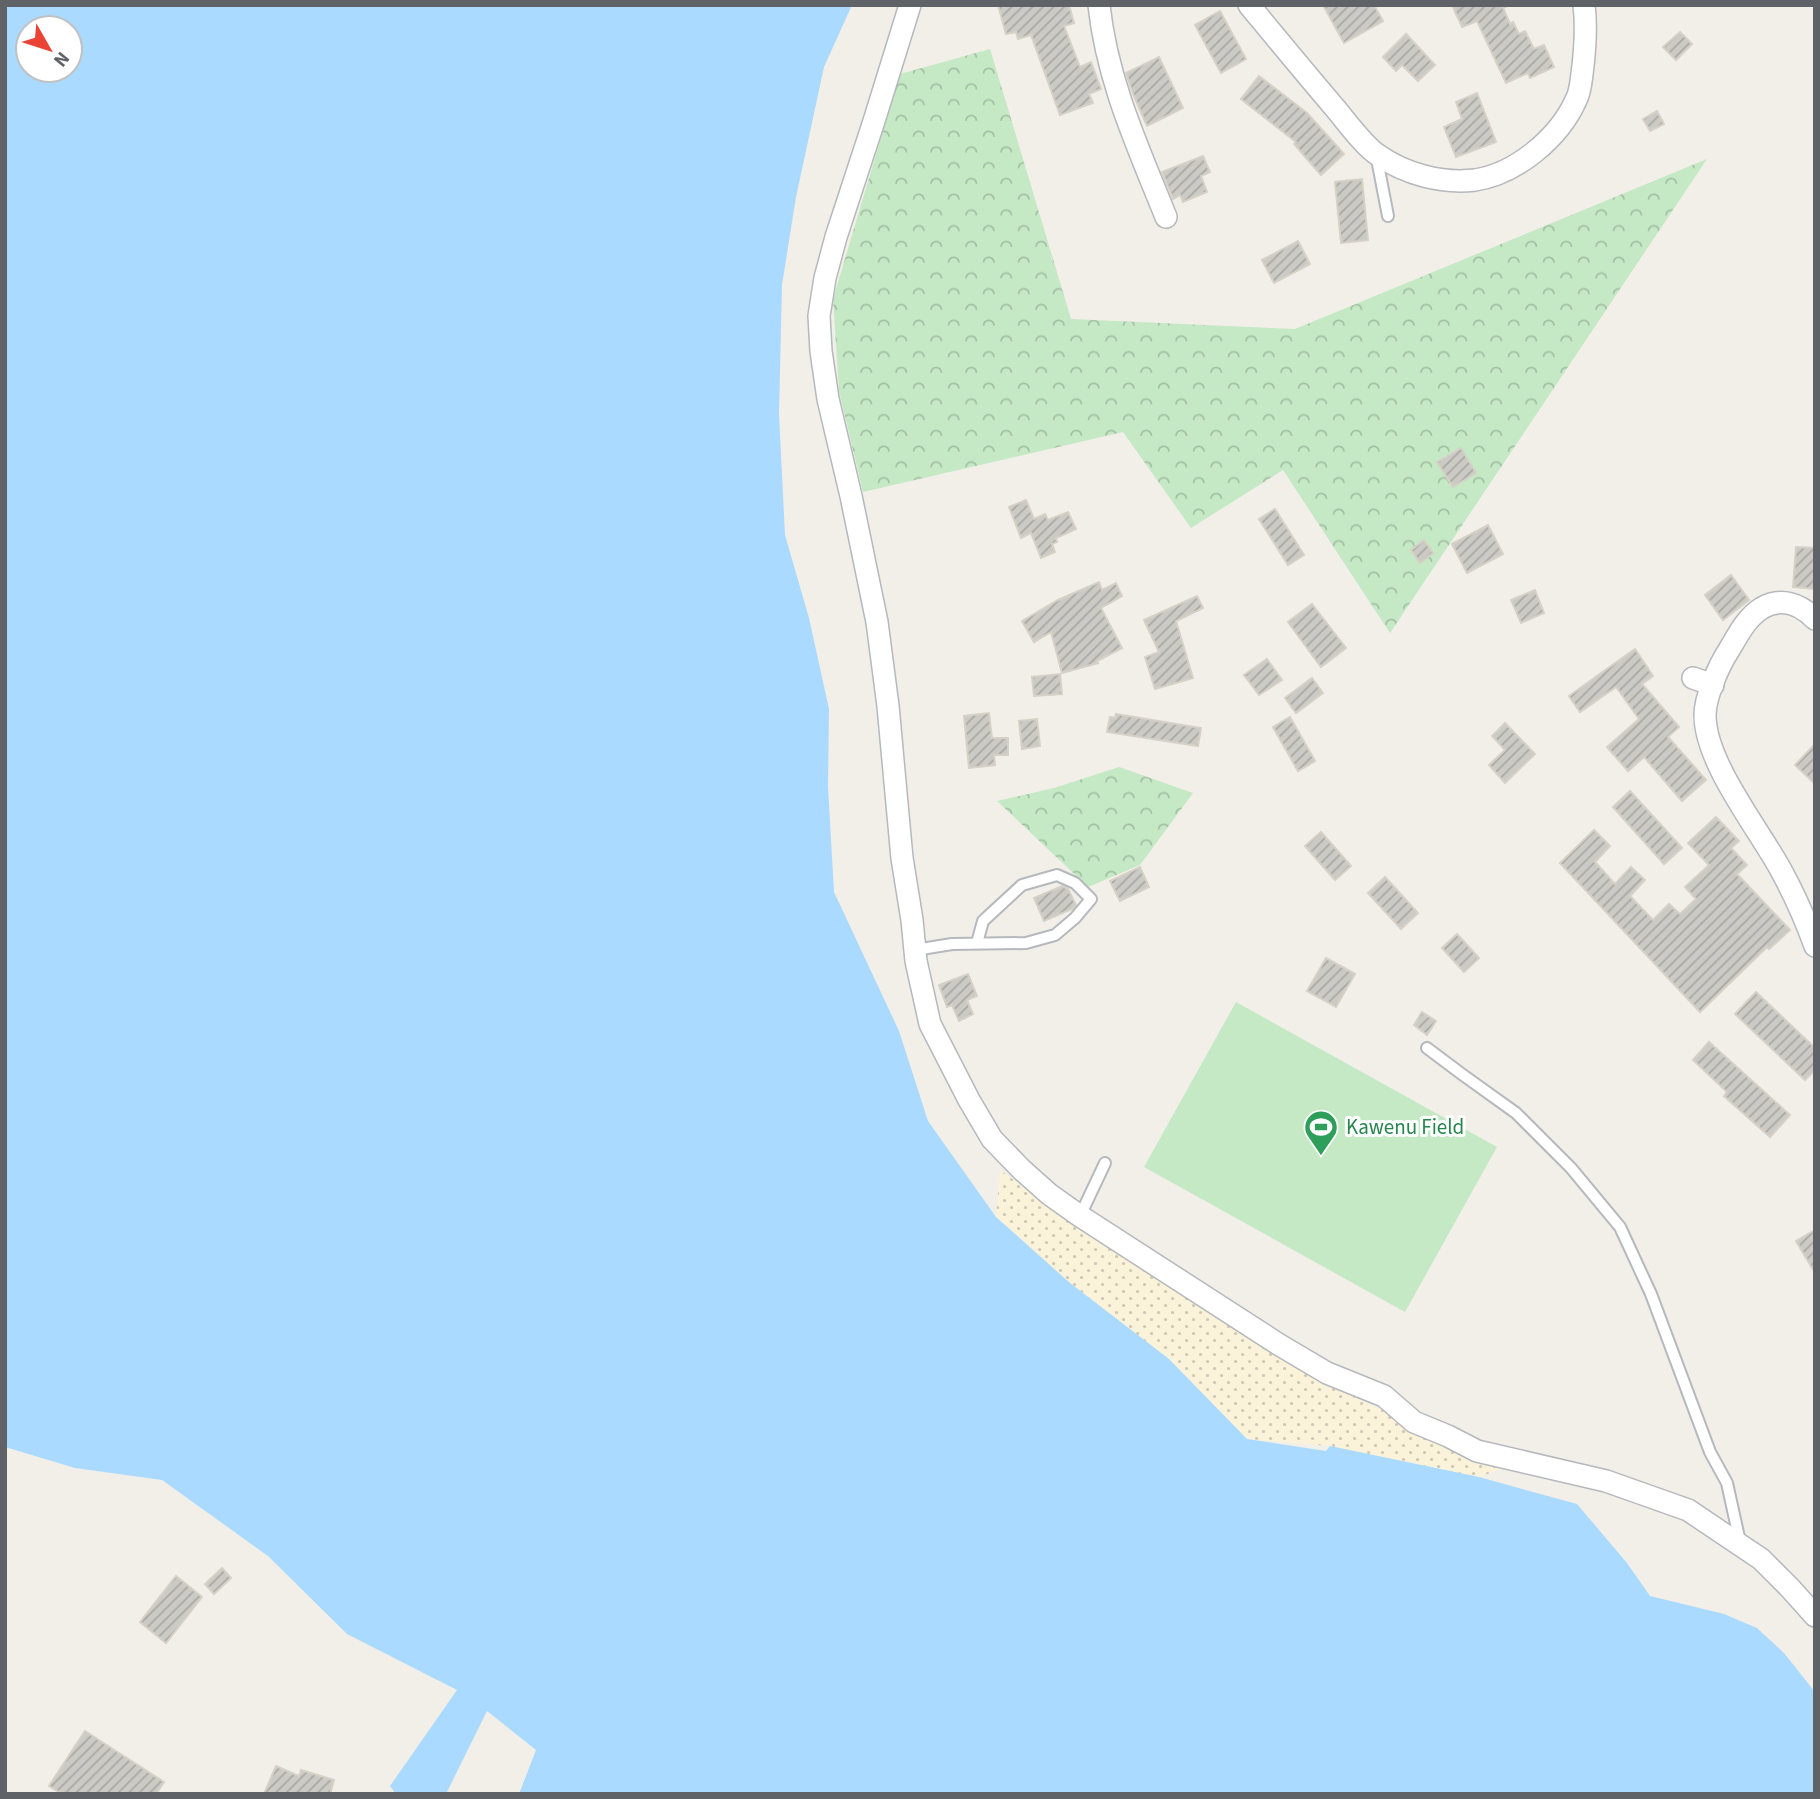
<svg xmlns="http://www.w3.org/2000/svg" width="1820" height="1799" font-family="'Source Sans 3',sans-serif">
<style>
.forest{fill:url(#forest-crowns)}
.sand{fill:url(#sand-dots)}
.pitch{fill:#c5e8c5}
.water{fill:#aadaff;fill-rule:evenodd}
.building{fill:url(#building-hatch);stroke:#d6d1c6;stroke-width:2}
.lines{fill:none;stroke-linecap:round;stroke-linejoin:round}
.lane-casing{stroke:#b5b8bc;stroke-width:14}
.street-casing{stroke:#b5b8bc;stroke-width:24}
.lane{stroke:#fff;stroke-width:10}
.street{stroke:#fff;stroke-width:21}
.labels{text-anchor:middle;stroke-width:6;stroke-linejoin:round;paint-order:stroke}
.leisure-label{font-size:21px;fill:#27864d;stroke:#fff;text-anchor:start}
</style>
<defs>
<pattern id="forest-crowns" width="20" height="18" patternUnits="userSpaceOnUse" patternTransform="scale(1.75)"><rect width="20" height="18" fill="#c5e8c5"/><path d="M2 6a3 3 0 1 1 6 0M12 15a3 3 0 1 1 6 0" fill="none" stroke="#a3c0a4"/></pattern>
<pattern id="sand-dots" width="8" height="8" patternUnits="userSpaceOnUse" patternTransform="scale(1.75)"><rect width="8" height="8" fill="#fbf3d9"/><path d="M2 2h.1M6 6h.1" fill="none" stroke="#cec8b4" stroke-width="1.8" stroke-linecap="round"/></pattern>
<pattern id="building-hatch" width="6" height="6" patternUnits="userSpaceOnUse" patternTransform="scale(1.75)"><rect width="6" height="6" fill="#cccac5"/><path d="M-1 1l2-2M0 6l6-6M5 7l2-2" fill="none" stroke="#a9a8a4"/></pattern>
</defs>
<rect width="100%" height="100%" fill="#f1efe8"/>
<g class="forest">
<polygon points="990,49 1071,319 1295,329 1707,159 1390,633 1283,470 1191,528 1123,432 863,492 839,391 833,299 900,74"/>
<polygon points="1119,767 1193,793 1140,865 1088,887 997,801 1054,788"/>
</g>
<polygon class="sand" points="1000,1170 1103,1245 1339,1390 1506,1467 1479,1477 1330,1446 1247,1439 1169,1359 1070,1283 996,1217"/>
<polygon class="pitch" points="1236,1002 1497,1147 1405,1312 1144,1167"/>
<path class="water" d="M 5,5 L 852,5 L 824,67 L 796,197 L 782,285 L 779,414 L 785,535 L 809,618 L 829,709 L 828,787 L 834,892 L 899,1031 L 928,1121 L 996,1217 L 1070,1283 L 1169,1359 L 1247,1439 L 1326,1451 L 1330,1446 L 1479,1477 L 1577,1504 L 1627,1563 L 1650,1596 L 1724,1614 L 1757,1628 L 1784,1653 L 1815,1692 L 1815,1794 L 519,1794 L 536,1750 L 487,1711 L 446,1794 L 396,1794 L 390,1786 L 457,1690 L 347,1634 L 268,1556 L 162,1480 L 75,1468 L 5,1447 ZM 28,28 L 70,28 L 70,70 L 28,70 Z"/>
<g class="building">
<polygon points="998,5 1069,5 1074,23 1064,26 1080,67 1091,62 1101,89 1089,94 1093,103 1060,115 1031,35 1018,39 1016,32 1006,34"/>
<polygon points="1323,5 1374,5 1383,21 1344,43"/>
<polygon points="1452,5 1510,5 1503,8 1510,24 1513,22 1519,34 1525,31 1534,49 1544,45 1554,67 1530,78 1528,73 1506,83 1477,21 1462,27"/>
<polygon points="1220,11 1246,59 1221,73 1195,25"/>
<polygon points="1680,32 1692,44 1676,60 1663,47"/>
<polygon points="1406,34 1435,65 1418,81 1402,65 1396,71 1383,57"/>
<polygon points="1159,57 1183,108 1147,126 1133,94 1126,73"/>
<polygon points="1259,76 1307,113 1344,154 1321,175 1294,144 1296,142 1241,99"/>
<polygon points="1477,93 1496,142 1456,157 1444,127 1462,119 1456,102"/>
<polygon points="1657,111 1664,124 1650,131 1643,119"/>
<polygon points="1203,156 1210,172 1201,176 1207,192 1183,202 1180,195 1173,199 1162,172"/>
<polygon points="1362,179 1368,240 1341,243 1335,182"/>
<polygon points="1298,241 1310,264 1274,283 1262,260"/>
<polygon points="1461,448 1476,473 1453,487 1437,462"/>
<polygon points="1026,500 1034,519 1045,514 1048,520 1068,512 1076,529 1056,538 1057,542 1052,544 1055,552 1041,558 1031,533 1021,538 1009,507"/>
<polygon points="1275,509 1304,555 1288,565 1259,519"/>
<polygon points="1488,525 1503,554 1467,573 1452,544"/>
<polygon points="1424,540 1433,553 1420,563 1411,550"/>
<polygon points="1796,547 1815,548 1815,589 1793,587"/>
<polygon points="1731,575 1749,600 1723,620 1705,595"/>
<polygon points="1099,582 1102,590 1116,583 1122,596 1101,608 1122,648 1097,661 1098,663 1062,673 1051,632 1034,642 1022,621 1058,600"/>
<polygon points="1535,590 1544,613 1521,623 1511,600"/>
<polygon points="1197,596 1203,608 1176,621 1193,678 1155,689 1145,657 1159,652 1144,620"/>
<polygon points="1312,604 1346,648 1321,667 1288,622"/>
<polygon points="1635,649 1653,676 1642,684 1679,727 1668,737 1706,780 1682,801 1644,757 1628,771 1607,747 1639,719 1616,687 1580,712 1569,696"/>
<polygon points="1267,659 1282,680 1259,695 1244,675"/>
<polygon points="1060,674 1062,694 1034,696 1032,677"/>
<polygon points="1312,678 1323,693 1296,713 1285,698"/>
<polygon points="989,713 992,738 1008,738 1008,755 994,755 995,765 969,768 964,716"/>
<polygon points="1116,714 1201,728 1198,746 1107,732 1110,717 1115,718"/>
<polygon points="1290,717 1315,761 1298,771 1273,727"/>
<polygon points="1037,719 1040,746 1022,749 1019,721"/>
<polygon points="1505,723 1535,754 1505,783 1489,765 1505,750 1492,736"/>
<polygon points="1815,744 1815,784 1795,765"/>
<polygon points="1630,791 1682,848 1664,864 1613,807"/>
<polygon points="1716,817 1739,841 1731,848 1747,865 1737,874 1790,930 1769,949 1767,947 1700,1012 1560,863 1594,830 1610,846 1595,862 1615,884 1631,867 1645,880 1630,896 1653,920 1669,904 1680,914 1696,899 1685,887 1709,865 1688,843"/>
<polygon points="1321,832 1351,866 1335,880 1305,846"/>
<polygon points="1140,867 1149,887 1120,901 1110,881"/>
<polygon points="1385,877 1418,913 1401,929 1368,893"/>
<polygon points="1062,886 1068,889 1076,905 1072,909 1044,921 1034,898"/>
<polygon points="1457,934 1479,958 1464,972 1442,948"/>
<polygon points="1326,958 1355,974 1336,1007 1307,991"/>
<polygon points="968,974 977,996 967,1000 973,1014 959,1021 952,1005 947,1007 939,985"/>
<polygon points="1756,992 1815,1048 1815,1070 1805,1080 1735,1014"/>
<polygon points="1422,1012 1436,1021 1427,1035 1414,1025"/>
<polygon points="1709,1042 1790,1115 1770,1137 1724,1096 1727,1092 1693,1060"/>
<polygon points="1815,1230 1815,1273 1796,1241"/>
<polygon points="222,1568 231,1578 214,1594 205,1584"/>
<polygon points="176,1576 202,1597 166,1643 140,1622"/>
<polygon points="85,1731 164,1782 156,1794 62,1794 49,1786"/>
<polygon points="276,1766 299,1776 301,1770 334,1780 330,1794 264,1794"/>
</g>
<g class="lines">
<g class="lane-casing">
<g id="lane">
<polyline points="1376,154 1388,216"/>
<polyline points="915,950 952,944 1026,943 1055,935 1075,918 1091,899 1075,883 1057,875 1022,885 983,921 977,943"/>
<polyline points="1427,1048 1463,1075 1516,1113 1571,1168 1620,1227 1651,1294 1710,1452 1727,1483 1740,1542"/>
<polyline points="1080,1216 1105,1163"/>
</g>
</g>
<g class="street-casing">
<g id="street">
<polyline points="910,5 874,121 836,237 825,278 819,316 821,351 828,399 851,496 877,622 888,706 902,858 912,920 916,961 930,1024 969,1100 992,1139 1021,1169 1049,1194 1080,1216 1278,1344 1327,1373 1384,1396 1414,1422 1448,1436 1477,1451 1606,1481 1688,1510 1761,1559 1790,1588 1815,1616"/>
<path d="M 1099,5 C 1107,81 1138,147 1166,217"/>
<path d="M 1249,5 C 1278,40 1306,74 1335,108 C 1346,121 1364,146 1378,155 C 1405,174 1442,184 1475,180 C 1516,174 1559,138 1576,100 C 1580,93 1581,83 1582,74 C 1585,51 1587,29 1584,5"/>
<path d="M 1815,619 C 1800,604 1781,597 1762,608 C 1746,618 1738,635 1729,650 C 1719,665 1705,697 1705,715 C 1705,763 1759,829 1782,872 C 1795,896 1806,921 1815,946"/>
<polyline points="1693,678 1713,685"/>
</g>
</g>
<use href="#lane" class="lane"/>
<use href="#street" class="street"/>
</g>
<defs>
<g id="stadium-pin" transform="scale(1.75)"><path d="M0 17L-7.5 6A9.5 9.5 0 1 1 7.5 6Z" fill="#2e9e5b" stroke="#fff"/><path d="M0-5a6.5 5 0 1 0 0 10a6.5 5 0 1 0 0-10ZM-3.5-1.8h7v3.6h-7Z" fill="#fff"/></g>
</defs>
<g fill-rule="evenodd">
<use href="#stadium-pin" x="1321" y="1127"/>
</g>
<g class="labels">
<g class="leisure-label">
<text x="1346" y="1134">Kawenu Field</text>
</g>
</g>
<rect width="1820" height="1799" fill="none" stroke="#5f6368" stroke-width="14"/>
<g transform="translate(49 49) rotate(129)"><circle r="33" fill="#ffffff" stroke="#bfc1c3" stroke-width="2"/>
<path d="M0-5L12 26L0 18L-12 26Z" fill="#ea4335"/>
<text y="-10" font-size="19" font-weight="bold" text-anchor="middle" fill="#5f6368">N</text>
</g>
</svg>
